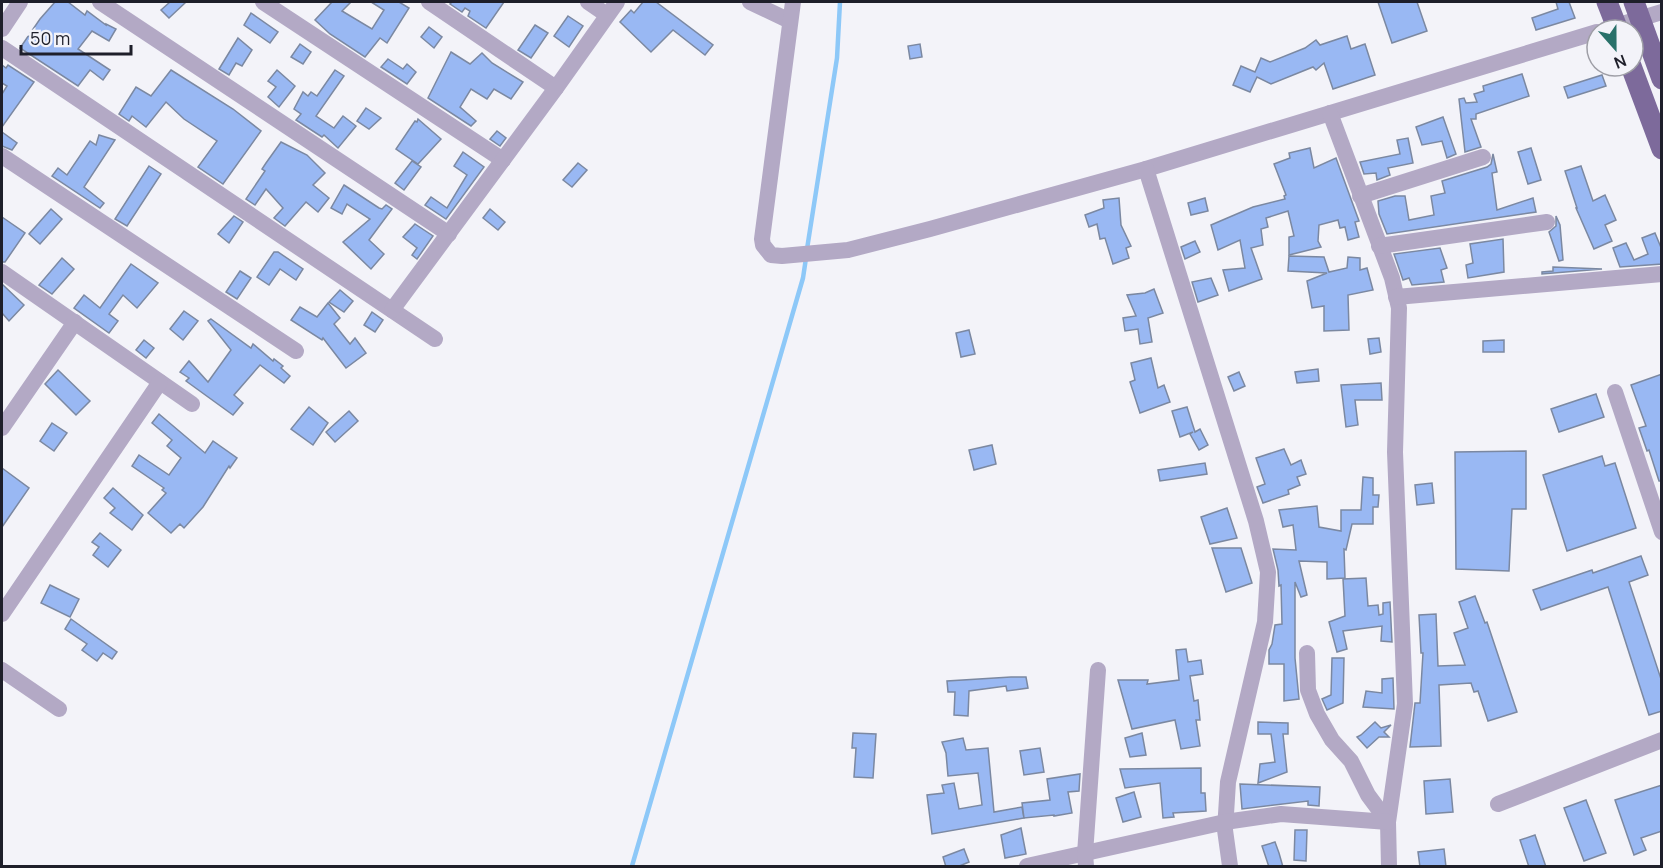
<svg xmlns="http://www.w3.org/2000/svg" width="1663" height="868" font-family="Manrope,sans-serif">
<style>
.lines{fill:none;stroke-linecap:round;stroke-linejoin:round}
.stream{stroke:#8dc8f8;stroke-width:4.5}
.building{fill:#99b8f3;stroke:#7b88a1;stroke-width:1.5}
.minor{stroke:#b3a9c5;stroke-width:16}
.major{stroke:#7d6a9b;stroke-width:21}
</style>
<rect width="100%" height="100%" fill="#f3f3f9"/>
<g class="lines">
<g class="stream">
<polyline points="807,249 837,58 840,2"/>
<polyline points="632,866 803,278 806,258"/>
</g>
</g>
<g class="building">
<polygon points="55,2 68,2 85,15 87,11 106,25 106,24 116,29 109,41 92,31 78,49 110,70 103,80 90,70 78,86 20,48 40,19"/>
<polygon points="170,2 186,2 169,18 161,10"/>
<polygon points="332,2 351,2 342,11 372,29 384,10 371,2 399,2 409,8 387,43 380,38 365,57 330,34 315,20"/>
<polygon points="452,2 504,2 486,28 468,16 470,11 465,8 462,12 450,4"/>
<polygon points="643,2 656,2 713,45 705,55 673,30 651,52 620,22 631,10 634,13"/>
<polygon points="1378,2 1417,2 1427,31 1392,43"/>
<polygon points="1556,2 1569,2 1575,18 1536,30 1532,18 1558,9"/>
<polygon points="251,13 278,32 270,43 244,25"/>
<polygon points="568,16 583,26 569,47 554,36"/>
<polygon points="535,25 548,33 531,58 518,50"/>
<polygon points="429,27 442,37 434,48 421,37"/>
<polygon points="1347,36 1351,49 1365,44 1375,75 1333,89 1324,63 1316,70 1313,67 1271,84 1257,77 1250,92 1233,85 1241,66 1255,72 1261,58 1270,62 1305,48 1316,40 1320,45"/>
<polygon points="238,38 252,50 242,66 236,63 229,75 219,69"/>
<polygon points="300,44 311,52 303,64 291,57"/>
<polygon points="920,44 922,57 910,59 908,46"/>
<polygon points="451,52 470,64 482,53 492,63 523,82 511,99 494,89 487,99 471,89 460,107 476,121 471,126 428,98"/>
<polygon points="388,59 403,69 407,64 416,72 407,84 381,67"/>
<polygon points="2,65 6,68 8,65 34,82 2,127 2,94 7,86 2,83"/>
<polygon points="171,70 233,109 261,131 223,184 198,167 217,141 184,119 166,102 146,127 132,116 129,121 119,114 136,87 151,96"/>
<polygon points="277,70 295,86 279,107 268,97 276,87 268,81"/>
<polygon points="335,70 344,76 316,116 334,128 343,116 356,126 338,148 324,135 322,137 296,120 301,114 294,109 303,92 308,96 311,92 317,96"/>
<polygon points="1522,74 1529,96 1476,114 1476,119 1471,119 1481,147 1465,152 1459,99 1464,98 1466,103 1477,102 1474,94 1484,91 1483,86"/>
<polygon points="1602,75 1606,86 1568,98 1564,87"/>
<polygon points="366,108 381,118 369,129 357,121"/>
<polygon points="1443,117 1456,154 1447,158 1442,141 1422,145 1416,127"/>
<polygon points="418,119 441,139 418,164 396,149 415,121 417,122"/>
<polygon points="497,131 506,138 500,146 490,139"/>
<polygon points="2,132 17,143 12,150 2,146"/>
<polygon points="99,135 115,140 84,187 104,203 100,208 52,176 58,168 67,175 90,141 96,145"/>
<polygon points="1408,138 1413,163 1388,168 1390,175 1377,180 1376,173 1364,174 1360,162 1400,154 1397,140"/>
<polygon points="281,142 307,155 325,173 313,185 329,198 318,212 306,202 285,226 274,218 283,208 266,189 255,205 246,199 265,171 262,169 266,163"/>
<polygon points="1310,148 1314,168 1336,158 1359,221 1355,222 1359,237 1348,240 1345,227 1340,228 1338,220 1319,225 1318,241 1321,247 1289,255 1289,237 1294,236 1288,211 1266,218 1268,227 1261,229 1263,245 1251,248 1262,279 1229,291 1223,270 1245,268 1240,240 1218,250 1211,225 1253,207 1285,199 1284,196 1286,195 1274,164 1290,158 1289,153"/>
<polygon points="1531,148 1541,180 1528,184 1518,152"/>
<polygon points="463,152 484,167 446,219 425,205 431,197 447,208 467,175 454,166"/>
<polygon points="1493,154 1497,172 1492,173 1497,210 1533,198 1536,212 1387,234 1379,214 1378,201 1395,196 1405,196 1409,220 1434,215 1431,196 1445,193 1442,181 1487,167 1491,164"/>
<polygon points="412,161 421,167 404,190 395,183"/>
<polygon points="578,163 587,170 572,187 563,180"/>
<polygon points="149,166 161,174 127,226 115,219"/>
<polygon points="1581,166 1593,201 1605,195 1616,220 1605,225 1612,241 1594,249 1576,208 1577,208 1565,171"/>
<polygon points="344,185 379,208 382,209 386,205 392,209 369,240 384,254 371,269 343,242 370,219 347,204 342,214 331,208"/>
<polygon points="1119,198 1121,225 1131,246 1126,248 1129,258 1113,264 1105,238 1100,239 1097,224 1089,227 1085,215 1104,208 1103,200"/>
<polygon points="1205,198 1208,211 1191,215 1188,203"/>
<polygon points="51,209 62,219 40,244 29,234"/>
<polygon points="490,209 505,222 498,230 483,218"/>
<polygon points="234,216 243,222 229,243 218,234"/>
<polygon points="1556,216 1560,225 1563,260 1559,261 1549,232 1556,226"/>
<polygon points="2,217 25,233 5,262 2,262"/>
<polygon points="415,224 433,236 417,259 412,255 417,248 403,237"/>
<polygon points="1655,233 1662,250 1662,264 1620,267 1613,248 1626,243 1634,260 1648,254 1642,238"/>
<polygon points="1503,239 1504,272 1468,278 1466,265 1473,263 1470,244"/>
<polygon points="1195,241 1200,252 1185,259 1181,247"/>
<polygon points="1440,248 1447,268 1441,270 1444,282 1412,285 1409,278 1403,280 1394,254"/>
<polygon points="274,252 278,252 303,269 296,280 280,269 269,285 257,277"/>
<polygon points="1289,256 1324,257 1329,272 1347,268 1348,257 1360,258 1360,270 1367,268 1373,290 1348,295 1349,330 1324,331 1324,306 1312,308 1307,281 1327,273 1288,271"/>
<polygon points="62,258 74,269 52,294 39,285"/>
<polygon points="131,264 158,283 137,308 123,295 109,314 118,321 109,333 74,308 84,295 100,308"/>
<polygon points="1553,267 1602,269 1542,274 1542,272 1553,271"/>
<polygon points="240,271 251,278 237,299 226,292"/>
<polygon points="1211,278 1218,295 1198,302 1192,282"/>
<polygon points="2,284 24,305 9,321 2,313"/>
<polygon points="1154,289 1163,313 1148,318 1152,342 1140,344 1138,329 1125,331 1123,318 1136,316 1127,295 1145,293"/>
<polygon points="340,290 353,301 344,312 329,302"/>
<polygon points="328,303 340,318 334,324 350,344 355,338 366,353 346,368 323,338 322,340 291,320 300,307 317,317"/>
<polygon points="184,311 198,321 183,340 170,329"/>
<polygon points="372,312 383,320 375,332 364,325"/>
<polygon points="211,319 251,348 253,344 273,361 274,359 283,366 281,368 290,376 284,383 260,365 234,395 243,403 233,415 186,381 189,378 180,372 189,361 208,382 231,350 208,321"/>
<polygon points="969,330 975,354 961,357 956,333"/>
<polygon points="1379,338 1381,352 1370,354 1368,339"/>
<polygon points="144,340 154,348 146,358 136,350"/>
<polygon points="1504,340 1504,352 1483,352 1483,341"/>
<polygon points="1151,358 1158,388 1164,385 1170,402 1140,413 1130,382 1135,380 1131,363"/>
<polygon points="1318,369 1319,381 1297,383 1295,372"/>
<polygon points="58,370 90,401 76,415 45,384"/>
<polygon points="1239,372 1245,386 1234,391 1228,377"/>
<polygon points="1662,374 1662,481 1659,481 1649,450 1647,451 1639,428 1646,426 1631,385"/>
<polygon points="1381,383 1382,400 1355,400 1358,425 1346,427 1341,385"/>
<polygon points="1596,394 1604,417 1559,432 1551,409"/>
<polygon points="309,407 328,423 313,445 291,429"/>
<polygon points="1187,407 1195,432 1200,429 1208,445 1199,450 1190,434 1193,432 1180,437 1172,411"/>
<polygon points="349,411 358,421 335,442 326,432"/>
<polygon points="159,414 205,453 213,441 237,458 230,468 229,466 203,507 184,528 180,524 171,533 148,513 166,493 162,490 164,488 132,466 139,455 169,475 181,458 167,446 172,440 152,423"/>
<polygon points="52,423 67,433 54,451 40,441"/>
<polygon points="992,445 996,464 974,470 969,450"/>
<polygon points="1284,449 1291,465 1301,460 1306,474 1297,477 1300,485 1288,490 1289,494 1263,503 1257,487 1265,484 1256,458"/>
<polygon points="1526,451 1526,509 1512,509 1509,571 1456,569 1455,452"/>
<polygon points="1602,456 1605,466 1615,463 1636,528 1567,551 1543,475"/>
<polygon points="1205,463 1207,474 1160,481 1158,470"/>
<polygon points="2,468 29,488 2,527"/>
<polygon points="1363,477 1373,478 1373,495 1379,495 1378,507 1373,507 1373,524 1352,524 1346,550 1344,549 1345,578 1327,579 1327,562 1299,561 1307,595 1301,597 1295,582 1295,658 1299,699 1284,701 1284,664 1269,664 1269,650 1272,644 1275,625 1282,624 1281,585 1279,586 1278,570 1273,549 1296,550 1293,525 1283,527 1279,510 1317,506 1319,527 1341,531 1341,510 1361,510"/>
<polygon points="1432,483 1434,503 1417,505 1415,485"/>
<polygon points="113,488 143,515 132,530 110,513 115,508 104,498"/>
<polygon points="1227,508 1237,538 1210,544 1201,517"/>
<polygon points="100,533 121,550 108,567 93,555 99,547 92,542"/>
<polygon points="1212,548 1241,548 1252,583 1226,592"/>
<polygon points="1641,556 1648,575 1629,582 1662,682 1662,711 1649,715 1608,587 1541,610 1533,590 1592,570 1593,573"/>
<polygon points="1366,578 1368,606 1378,605 1379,615 1383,614 1383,603 1390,602 1392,642 1381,641 1382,626 1343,631 1347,649 1337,652 1329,622 1345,616 1343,579"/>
<polygon points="50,585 79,599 70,617 41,603"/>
<polygon points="1475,596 1485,623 1487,622 1517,712 1488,721 1478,691 1474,692 1471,683 1439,685 1441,746 1410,747 1415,703 1420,703 1423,653 1421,653 1419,615 1436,614 1438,666 1465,665 1454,633 1468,628 1459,602"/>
<polygon points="71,619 117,652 112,659 103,653 97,661 82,650 87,644 65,629"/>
<polygon points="1186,649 1188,662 1201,660 1203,674 1190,676 1194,701 1198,700 1200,720 1196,720 1200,746 1181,749 1175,720 1132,729 1118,680 1148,680 1147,684 1179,680 1176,650"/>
<polygon points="1332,658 1344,658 1343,703 1327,710 1322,699 1331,695"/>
<polygon points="1011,677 1026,677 1028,688 1007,691 1006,686 969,691 968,716 954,715 955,692 948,692 947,681"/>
<polygon points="1393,678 1394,709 1363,707 1366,691 1382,693 1382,679"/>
<polygon points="1258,722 1288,723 1288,734 1283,734 1287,772 1258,783 1260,764 1275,762 1271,734 1258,734"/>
<polygon points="1375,722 1381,728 1391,725 1384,732 1389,737 1379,737 1367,748 1357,737 1361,735"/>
<polygon points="853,733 876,734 873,778 854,777 856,748 852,748"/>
<polygon points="1142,733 1146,755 1130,757 1125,738"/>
<polygon points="963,738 966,750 988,748 994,812 1022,807 1024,818 932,834 927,795 944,793 942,785 954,783 959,809 982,805 978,773 948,776 946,753 942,742"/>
<polygon points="1040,748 1044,772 1024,775 1020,751"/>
<polygon points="1201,768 1201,793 1205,793 1206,811 1173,813 1174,817 1163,818 1160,783 1125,788 1120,769"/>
<polygon points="1080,774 1079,791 1068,792 1072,813 1054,816 1054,815 1024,818 1022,803 1050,800 1047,779"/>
<polygon points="1450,779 1453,812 1426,814 1424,781"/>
<polygon points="1240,784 1320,787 1319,806 1308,805 1308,801 1242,809"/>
<polygon points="1662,785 1662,831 1641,838 1646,850 1634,855 1615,800"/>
<polygon points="1134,792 1141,817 1123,822 1116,798"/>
<polygon points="1586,800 1606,853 1584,861 1564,808"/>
<polygon points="1021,828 1026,854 1005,858 1001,835"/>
<polygon points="1295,830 1307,830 1306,861 1294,860"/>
<polygon points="1535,835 1546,867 1529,867 1520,840"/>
<polygon points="1275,842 1279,853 1283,867 1269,867 1262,846"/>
<polygon points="964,849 969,862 957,867 946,867 943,857"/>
<polygon points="1444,849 1446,867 1420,867 1418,852"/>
</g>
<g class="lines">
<g class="minor">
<polyline points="100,2 449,234"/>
<polyline points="263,2 503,160"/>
<polyline points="429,2 556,88"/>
<polyline points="588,2 607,15"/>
<polyline points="750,2 790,21"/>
<polyline points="793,2 762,239 763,245 771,255 782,256 848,250 930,229 1146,169 1597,32"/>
<polyline points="2,29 20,2"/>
<polyline points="1606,29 1662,12"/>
<polyline points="2,48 435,339"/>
<polyline points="1330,113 1392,278 1399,308 1395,452 1405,704 1388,822 1389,866"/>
<polyline points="2,156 296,351"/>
<polyline points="1146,169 1256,521 1268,572 1265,622 1228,782 1225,830 1230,866"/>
<polyline points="1360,196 1483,157"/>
<polyline points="1379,246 1547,222"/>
<polyline points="2,272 192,404"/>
<polyline points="1396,297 1662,274"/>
<polyline points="392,310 556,88 617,2"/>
<polyline points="1615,392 1662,532"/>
<polyline points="2,428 75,322"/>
<polyline points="2,614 160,382"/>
<polyline points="1307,653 1308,690 1317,714 1332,740 1351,761 1368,795 1388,822"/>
<polyline points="2,670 59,709"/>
<polyline points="1498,804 1662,740"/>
<polyline points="1027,866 1225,822 1281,814 1388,822"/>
<polyline points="1086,866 1085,854 1098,670"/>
</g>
<g class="major">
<polyline points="1607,2 1618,30"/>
<polyline points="1634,2 1662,79"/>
<polyline points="1631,66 1662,149"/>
</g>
</g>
<rect width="1663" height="868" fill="none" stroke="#1e1f2a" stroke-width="6"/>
<g transform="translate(1615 48) rotate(159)"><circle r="28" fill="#f3f3f9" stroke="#9e9ea6" stroke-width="1.5"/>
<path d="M0-4.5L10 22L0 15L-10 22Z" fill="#29716a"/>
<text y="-9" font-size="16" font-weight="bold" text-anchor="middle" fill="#1e1f2a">N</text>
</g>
<path d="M21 45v9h110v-9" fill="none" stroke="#1e1f2a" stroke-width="3"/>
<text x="30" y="45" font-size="18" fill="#1e1f2a" stroke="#f3f3f9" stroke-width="4.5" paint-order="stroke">50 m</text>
</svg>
